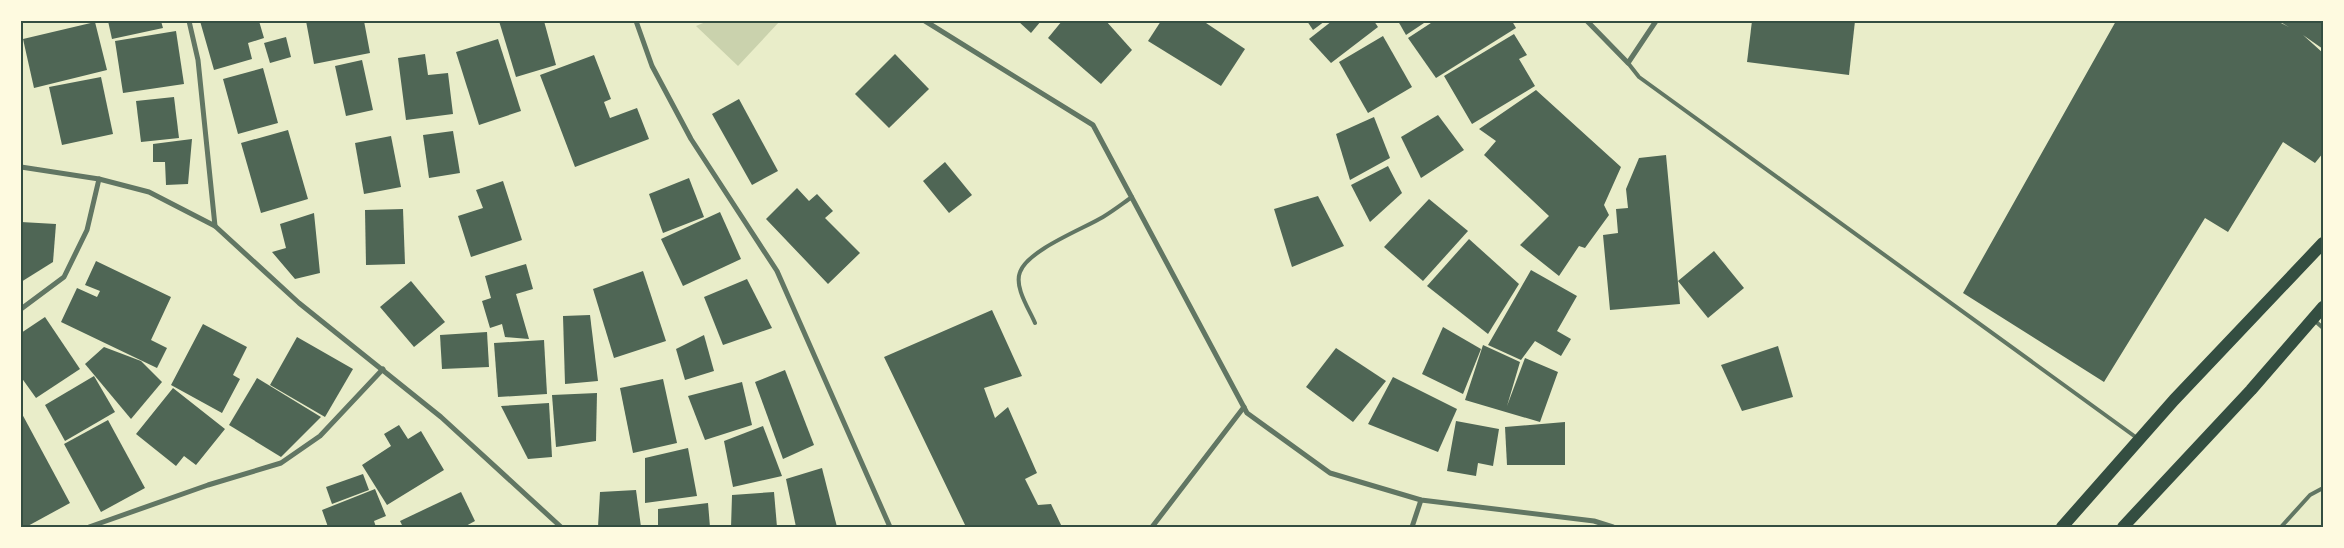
<svg xmlns="http://www.w3.org/2000/svg" width="2344" height="548" font-family="'Golos Text',sans-serif">
<style>
.green{fill:#cad2ad}
.building{fill:#4f6655}
.lines{fill:none;stroke-linecap:round;stroke-linejoin:round}
.service{stroke:#617663;stroke-width:4}
.minor{stroke:#617663;stroke-width:5}
.primary{stroke:#344e41;stroke-width:12}
.neatline{fill:none;stroke:#344e41;stroke-width:2}
</style>
<rect width="100%" height="100%" fill="#e9edc9"/>
<polygon class="green" points="708,21 780,21 738,66 696,26"/>
<g class="building">
<polygon points="108,21 161,21 163,28 112,39"/>
<polygon points="200,21 259,21 264,38 248,43 252,59 214,70"/>
<polygon points="306,21 364,21 370,53 314,64"/>
<polygon points="499,21 544,21 556,65 516,77"/>
<polygon points="1018,21 1041,21 1031,33"/>
<polygon points="1062,21 1106,21 1132,50 1101,84 1048,38"/>
<polygon points="1161,21 1203,21 1245,49 1221,86 1148,41"/>
<polygon points="1307,21 1325,21 1313,30"/>
<polygon points="1332,21 1374,21 1378,27 1331,63 1309,39"/>
<polygon points="1398,21 1427,21 1406,35"/>
<polygon points="1434,21 1512,21 1516,28 1436,78 1408,38"/>
<polygon points="1752,21 1855,21 1849,75 1747,62"/>
<polygon points="2116,21 2277,21 2289,27 2279,21 2323,21 2323,49 2303,35 2323,53 2323,153 2315,163 2283,142 2228,232 2205,218 2104,382 1963,293"/>
<polygon points="95,22 107,70 34,88 23,39"/>
<polygon points="176,31 184,84 123,93 115,41"/>
<polygon points="1514,34 1527,55 1519,59 1535,86 1472,124 1444,76"/>
<polygon points="1383,36 1412,87 1368,113 1339,62"/>
<polygon points="286,37 291,57 270,63 264,43"/>
<polygon points="498,39 521,111 479,125 456,52"/>
<polygon points="425,54 428,75 448,73 453,114 406,120 398,58"/>
<polygon points="895,54 929,89 889,128 855,94"/>
<polygon points="594,55 611,99 604,102 610,118 637,108 649,139 575,167 540,75"/>
<polygon points="362,60 373,110 346,116 335,66"/>
<polygon points="263,68 278,123 238,134 223,79"/>
<polygon points="101,77 113,134 62,145 49,87"/>
<polygon points="1536,90 1621,167 1604,205 1609,215 1585,248 1579,246 1559,276 1520,245 1549,216 1484,155 1496,141 1479,129"/>
<polygon points="174,97 179,138 141,142 136,101"/>
<polygon points="739,99 778,171 752,185 712,114"/>
<polygon points="1438,115 1464,150 1421,178 1401,137"/>
<polygon points="1374,117 1390,158 1350,180 1336,134"/>
<polygon points="288,130 308,199 261,213 241,143"/>
<polygon points="453,131 460,173 429,178 423,135"/>
<polygon points="391,136 401,187 364,194 355,143"/>
<polygon points="192,139 188,184 166,185 165,162 153,162 153,144"/>
<polygon points="1666,155 1680,304 1610,310 1603,235 1618,233 1616,209 1628,208 1626,189 1639,158"/>
<polygon points="945,162 972,195 949,213 923,181"/>
<polygon points="1388,166 1402,193 1370,222 1351,185"/>
<polygon points="689,178 704,217 663,233 649,194"/>
<polygon points="503,181 522,240 471,257 458,216 483,208 476,190"/>
<polygon points="797,188 809,201 817,194 833,211 825,218 860,253 828,284 766,219"/>
<polygon points="1318,196 1344,246 1292,267 1274,209"/>
<polygon points="1429,199 1468,231 1423,281 1384,247"/>
<polygon points="403,209 405,264 366,265 365,210"/>
<polygon points="720,212 741,259 683,286 661,239"/>
<polygon points="314,213 320,273 295,279 272,252 286,248 280,224"/>
<polygon points="21,222 56,224 53,262 21,282"/>
<polygon points="1469,239 1519,284 1488,334 1427,286"/>
<polygon points="1714,251 1744,288 1708,318 1678,281"/>
<polygon points="96,261 171,297 151,340 167,348 157,368 61,322 77,288 97,297 100,291 85,285"/>
<polygon points="526,264 533,289 516,294 529,339 505,337 502,324 490,328 482,301 491,298 485,276"/>
<polygon points="1531,270 1577,296 1557,331 1571,339 1561,356 1535,341 1521,360 1488,345"/>
<polygon points="643,271 666,341 614,358 593,289"/>
<polygon points="747,279 772,328 723,345 704,297"/>
<polygon points="411,281 445,322 414,347 380,307"/>
<polygon points="992,310 1022,376 984,388 995,418 1008,407 1037,473 1025,479 1038,505 1051,504 1062,527 966,527 884,357"/>
<polygon points="590,315 598,381 565,384 563,316"/>
<polygon points="45,317 80,369 36,398 21,377 21,333"/>
<polygon points="203,324 247,347 233,375 240,379 222,413 171,385"/>
<polygon points="1443,327 1481,349 1463,394 1422,374"/>
<polygon points="487,332 489,367 442,369 440,335"/>
<polygon points="704,335 714,371 685,380 676,349"/>
<polygon points="297,337 353,369 325,417 270,385"/>
<polygon points="544,340 547,394 498,397 494,343"/>
<polygon points="1483,345 1520,362 1507,406 1525,358 1558,372 1540,422 1465,400"/>
<polygon points="1778,346 1793,397 1742,411 1721,365"/>
<polygon points="104,347 141,361 162,382 131,419 85,364"/>
<polygon points="1336,348 1386,381 1353,422 1306,387"/>
<polygon points="785,370 814,445 783,459 755,382"/>
<polygon points="94,376 115,412 65,441 45,405"/>
<polygon points="1393,377 1457,409 1438,452 1368,424"/>
<polygon points="257,378 321,417 281,457 229,425"/>
<polygon points="663,379 677,443 633,453 620,388"/>
<polygon points="742,382 752,425 705,440 688,396"/>
<polygon points="173,388 225,429 196,465 184,456 176,466 136,434"/>
<polygon points="597,393 596,441 556,447 552,395"/>
<polygon points="549,403 552,457 528,459 501,406"/>
<polygon points="21,412 70,503 26,527 21,527"/>
<polygon points="108,420 145,488 101,512 64,444"/>
<polygon points="1456,421 1499,429 1493,466 1478,463 1476,476 1447,471"/>
<polygon points="1565,422 1565,465 1507,465 1505,427"/>
<polygon points="399,425 408,439 421,431 444,470 387,505 362,465 391,446 384,434"/>
<polygon points="763,426 782,476 733,487 724,441"/>
<polygon points="688,448 697,496 645,503 645,458"/>
<polygon points="822,468 837,527 796,527 786,479"/>
<polygon points="363,474 369,490 332,504 326,487"/>
<polygon points="375,489 386,516 374,521 376,527 328,527 322,510"/>
<polygon points="636,490 641,527 598,527 600,492"/>
<polygon points="461,492 475,521 464,527 403,527 400,521"/>
<polygon points="774,492 777,527 731,527 732,495"/>
<polygon points="708,503 710,527 658,527 658,509"/>
</g>
<g class="lines">
<g class="service">
<polyline points="1628,63 1639,77 2137,438"/>
<polyline points="2314,320 2323,328"/>
<path d="M 1035,323 C 1029,309 1014,287 1020,272 C 1028,250 1083,229 1103,217 C 1113,211 1122,204 1132,197"/>
<polyline points="2281,527 2310,495 2323,488"/>
</g>
<g class="minor">
<polyline points="189,21 198,60 215,226"/>
<polyline points="636,21 652,66 691,139 777,271 890,527"/>
<polyline points="925,21 1093,125 1247,413 1330,473 1421,500 1594,521 1613,527"/>
<polyline points="1587,21 1628,63 1656,21"/>
<polyline points="21,167 99,179 149,192 215,226 299,303 441,417 561,527"/>
<polyline points="21,309 64,277 87,230 99,179"/>
<polyline points="89,527 208,485 281,463 320,436 383,369"/>
<polyline points="1152,527 1244,407"/>
<polyline points="1412,527 1421,500"/>
</g>
<g class="primary">
<polyline points="2062,527 2174,400 2323,243"/>
<polyline points="2123,527 2251,390 2323,307"/>
</g>
</g>
<rect width="2344" height="548" fill="none" stroke="#fefae0" stroke-width="45"/>
<rect x="22" y="22" width="2300" height="504" class="neatline"/>
</svg>
